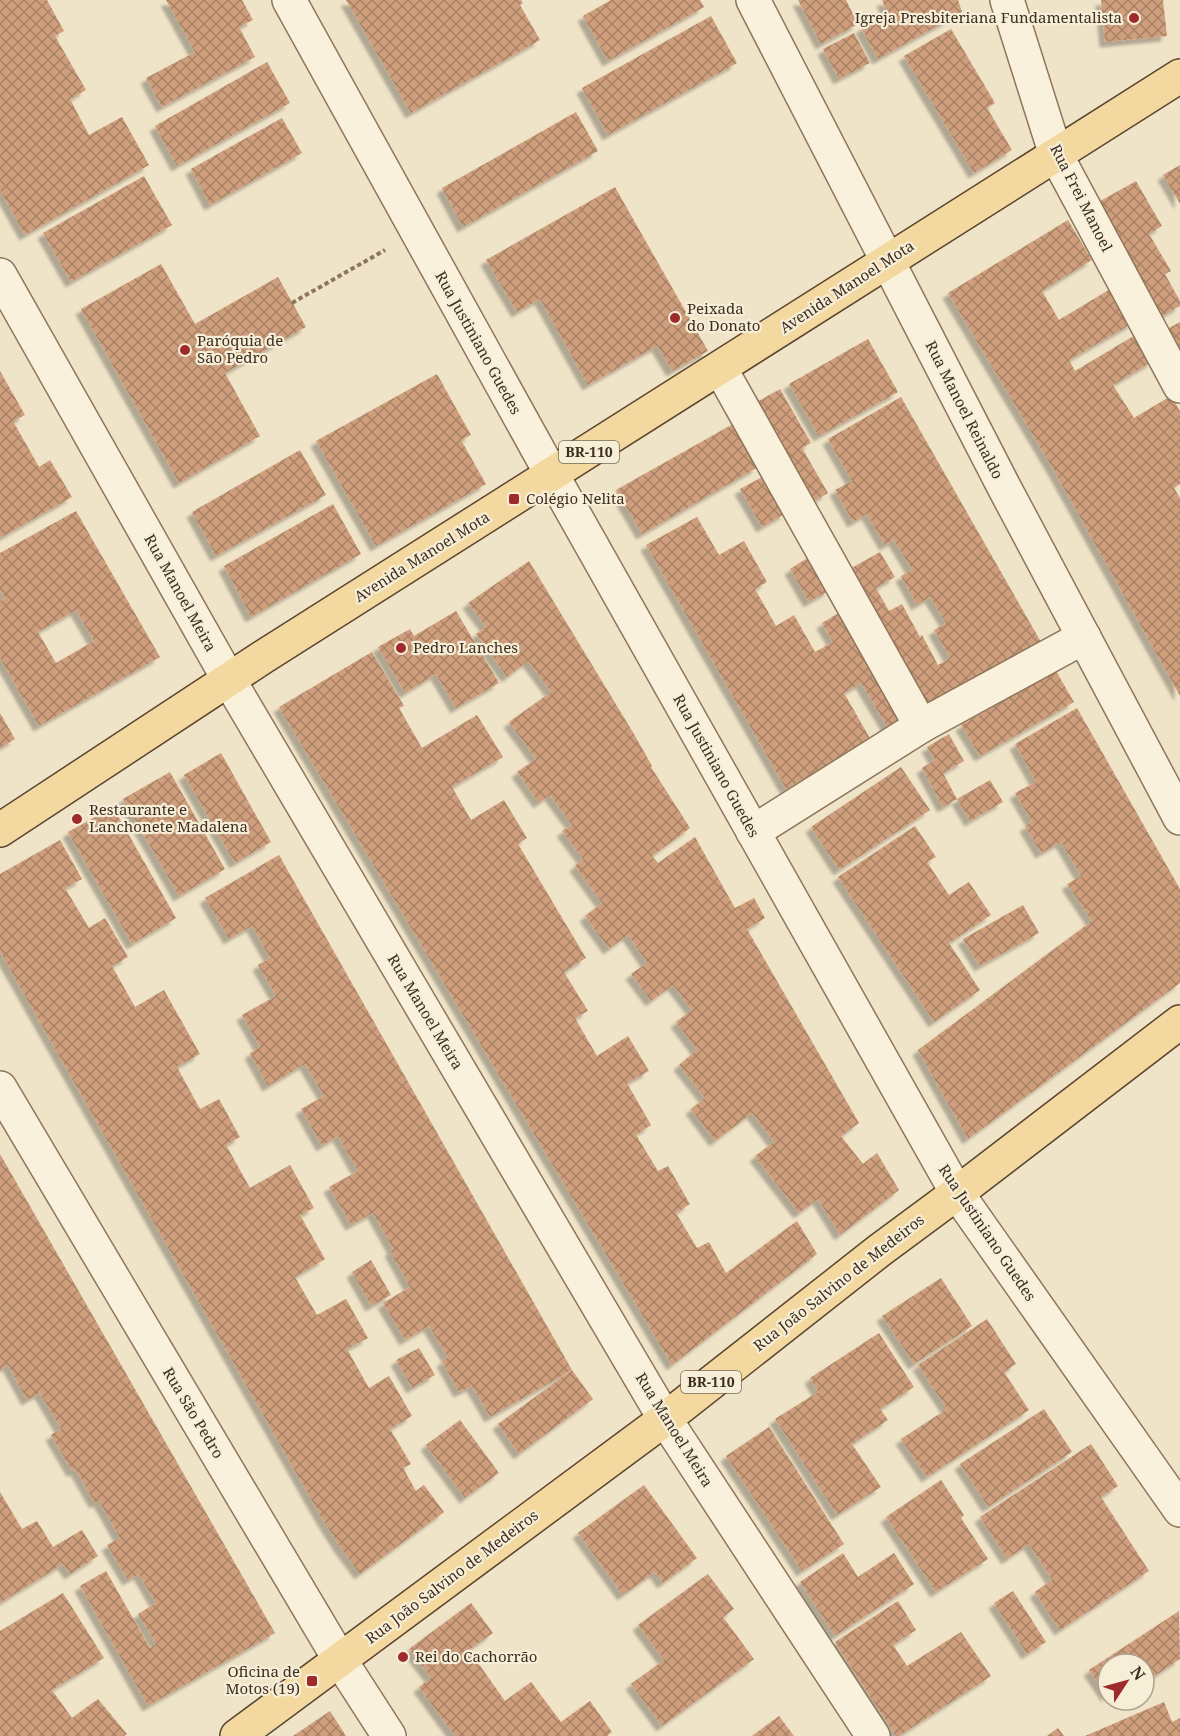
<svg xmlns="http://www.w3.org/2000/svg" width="1180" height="1736" font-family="'Noto Serif',serif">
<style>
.building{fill:url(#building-cross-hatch);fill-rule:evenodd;filter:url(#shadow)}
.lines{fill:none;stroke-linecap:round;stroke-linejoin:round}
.minor-casing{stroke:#8d765c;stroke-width:36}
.major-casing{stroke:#5b4430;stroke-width:36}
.path{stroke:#8d765c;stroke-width:4;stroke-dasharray:4.5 3;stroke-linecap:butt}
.minor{stroke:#faf1dc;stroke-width:33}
.major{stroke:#f3d9a0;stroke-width:33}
.poi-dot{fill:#9e2a2b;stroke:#f7eed8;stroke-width:2}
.labels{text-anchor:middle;stroke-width:4.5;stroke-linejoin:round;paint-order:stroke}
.shield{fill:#f7eed8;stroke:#756857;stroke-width:1.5}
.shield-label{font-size:14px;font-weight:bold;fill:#3d2e20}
.poi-label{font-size:15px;fill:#3d2e20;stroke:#f7eed8;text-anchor:start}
.street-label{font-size:15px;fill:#3d2e20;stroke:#f7eed8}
</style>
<defs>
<pattern id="building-cross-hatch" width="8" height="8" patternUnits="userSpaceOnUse" patternTransform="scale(1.5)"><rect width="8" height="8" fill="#cf9f7d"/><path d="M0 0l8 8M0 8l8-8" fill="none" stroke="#a98266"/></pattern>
<filter id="shadow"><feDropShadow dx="-5.5" dy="5.5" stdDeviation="1.5" flood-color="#0004"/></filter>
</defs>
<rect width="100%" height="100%" fill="#f0e4c8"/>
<g class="building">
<polygon points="0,0 47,0 64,31 55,36 86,90 70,99 89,135 122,117 149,165 25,235 0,190"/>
<polygon points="166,0 242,0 253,20 239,27 255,57 162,107 146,78 195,52"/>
<polygon points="346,0 521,0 523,3 520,5 540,40 411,113"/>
<polygon points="611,0 700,0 704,7 608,61 583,16"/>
<polygon points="798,0 846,0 858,24 821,44"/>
<polygon points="882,0 958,0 962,12 878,59 861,28 887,13"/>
<polygon points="1101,0 1163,0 1167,36 1105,42"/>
<polygon points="711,16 737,63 608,135 582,88"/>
<polygon points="951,29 995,103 987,108 1012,150 974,173 904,56"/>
<polygon points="854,33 870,63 839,79 823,49"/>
<polygon points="267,62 290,103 177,166 155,126"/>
<polygon points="576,112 598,151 463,227 442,188"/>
<polygon points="282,118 302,153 210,205 191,169"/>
<polygon points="1180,165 1180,204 1163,175"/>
<polygon points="144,176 172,225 71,282 43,233"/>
<polygon points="1136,181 1162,226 1149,234 1171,271 1165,274 1180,301 1180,306 1160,317 1095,204"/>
<polygon points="615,187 708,351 672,371 657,346 588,385 540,299 517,312 486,260"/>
<polygon points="1068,220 1092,260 1042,291 1059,320 1112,288 1133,323 1069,360 1075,371 1137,334 1153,361 1113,385 1134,418 1171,396 1180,411 1180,484 1174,488 1180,498 1180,696 1052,467 948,293"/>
<polygon points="161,264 195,324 278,277 306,327 225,373 260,436 179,483 81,309"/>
<polygon points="1180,322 1180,354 1167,329"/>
<polygon points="868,339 898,392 819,436 789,384"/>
<polygon points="0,371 25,415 13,421 39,467 50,460 72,497 0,538"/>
<polygon points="437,374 471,435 461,440 486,484 376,546 316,441"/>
<polygon points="780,389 811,443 802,448 828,493 805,506 748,407"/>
<polygon points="901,397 1041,642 918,712 839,575 880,552 895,577 876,588 889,611 902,604 920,637 922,635 938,665 950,658 934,630 946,623 930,597 917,605 901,576 912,570 894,540 885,545 867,514 853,522 835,490 852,481 828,439"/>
<polygon points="733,424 758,467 642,534 616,490"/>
<polygon points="300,450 326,495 216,556 192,512"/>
<polygon points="764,476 786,513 762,527 740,489"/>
<polygon points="333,504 361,554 251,617 224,566"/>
<path d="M 76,511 L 160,657 L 39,726 L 0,658 L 0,601 L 5,598 L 0,590 L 0,553 ZM 76,610 L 94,641 L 56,663 L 38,632 Z"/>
<polygon points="697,517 719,555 744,541 767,582 755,589 776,626 794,615 815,652 833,642 822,623 842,611 906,721 889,730 861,683 844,693 871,740 786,789 646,545"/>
<polygon points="811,556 830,590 809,602 790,569"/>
<polygon points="529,561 634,734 652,766 651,767 690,828 652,856 658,863 695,837 735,908 754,898 765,918 747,929 859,1123 841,1136 863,1164 877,1153 899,1190 840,1235 818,1199 799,1213 755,1156 774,1142 752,1113 715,1141 691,1109 705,1098 679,1065 697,1050 676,1022 692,1010 673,985 651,1001 631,974 647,963 628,935 609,949 585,916 602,903 575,866 583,859 562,831 572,825 550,795 539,803 517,772 536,759 509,722 551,692 528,661 507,677 476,634 486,627 468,603"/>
<polygon points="456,611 499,683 456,708 436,674 405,693 378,647 410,629 414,636"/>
<polygon points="372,652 404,706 399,708 422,748 477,715 503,757 452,787 471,820 504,800 527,838 518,844 586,958 564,972 588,1011 575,1018 597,1056 628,1036 649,1071 627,1083 651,1125 636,1135 658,1171 668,1166 690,1204 676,1213 697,1248 709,1242 726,1273 797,1221 817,1254 672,1365 279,707"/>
<polygon points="1056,671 1074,702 980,756 961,725"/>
<polygon points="1077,708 1180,889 1180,983 968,1139 918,1050 1092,921 1067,884 1081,876 1061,842 1041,853 1025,826 1032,822 1015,793 1036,782 1015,744"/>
<polygon points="0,713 15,739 0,748"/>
<polygon points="949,734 964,761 943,773 957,799 943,807 922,768 935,760 927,747"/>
<polygon points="221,753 271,842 235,863 184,775"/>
<polygon points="901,767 930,810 839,870 811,827"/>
<polygon points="170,772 225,869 179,896 123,799"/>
<polygon points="990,780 1003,802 970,821 957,799"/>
<polygon points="113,807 176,918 132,944 68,832"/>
<polygon points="915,826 936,857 927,862 949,895 969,882 991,915 949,943 980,990 934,1022 838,877"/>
<polygon points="60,840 82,879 65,888 89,928 105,918 128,957 112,966 135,1007 164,990 200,1054 177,1067 200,1109 219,1099 240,1137 226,1145 250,1188 290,1165 314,1208 300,1215 325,1259 295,1277 317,1315 346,1299 368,1338 347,1349 369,1388 389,1376 412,1416 390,1429 411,1464 403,1468 416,1491 424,1485 444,1512 360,1574 340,1547 320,1515 0,952 0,874"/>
<polygon points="279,855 572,1370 490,1417 472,1386 459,1392 442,1361 448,1358 429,1326 405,1340 383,1303 410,1287 390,1251 393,1249 373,1213 351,1225 329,1187 358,1171 338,1136 322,1146 301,1109 324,1096 305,1064 268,1086 250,1053 260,1047 242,1015 276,996 258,965 270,958 252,926 229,939 205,898"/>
<polygon points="1023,905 1039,933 980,966 963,939"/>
<polygon points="0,1154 275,1633 148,1706 80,1586 106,1571 150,1648 156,1644 138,1614 156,1603 139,1574 128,1580 107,1545 120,1538 99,1501 95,1503 76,1470 72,1471 51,1435 61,1429 40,1393 27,1400 8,1365 0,1370 0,1314 2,1313 0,1309"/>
<polygon points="371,1260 391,1295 371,1306 352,1272"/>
<polygon points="941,1278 972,1326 914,1364 882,1316"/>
<polygon points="987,1319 1016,1364 1004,1372 1029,1410 927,1477 901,1439 947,1409 918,1365"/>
<polygon points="879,1333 914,1387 880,1409 888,1420 852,1444 881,1487 837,1515 775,1419 818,1392 810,1378"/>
<polygon points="419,1348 435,1375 412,1388 396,1360"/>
<polygon points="572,1370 593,1399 519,1454 498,1424"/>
<polygon points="1044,1409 1072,1452 988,1507 960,1464"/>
<polygon points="460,1420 499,1473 465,1498 426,1445"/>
<polygon points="769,1427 844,1544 802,1571 726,1456"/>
<polygon points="1091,1444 1118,1486 1101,1497 1149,1571 1060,1630 1035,1592 1052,1580 1029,1544 1007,1559 980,1517"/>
<polygon points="941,1480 964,1515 961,1518 988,1559 936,1592 886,1517"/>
<polygon points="644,1485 697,1558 663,1583 655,1572 623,1595 578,1533"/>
<polygon points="0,1492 22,1529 37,1521 53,1547 82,1530 98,1556 70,1574 63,1564 0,1603"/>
<polygon points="843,1553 858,1577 894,1553 914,1584 835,1636 800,1582"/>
<polygon points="708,1574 734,1609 723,1617 754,1659 662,1726 631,1684 664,1660 638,1625"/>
<polygon points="1013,1591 1046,1642 1027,1654 994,1603"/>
<polygon points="63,1593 104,1658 52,1690 72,1718 98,1699 127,1734 124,1736 0,1736 0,1631"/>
<polygon points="898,1601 916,1630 893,1645 907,1666 961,1632 991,1676 899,1736 896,1736 835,1642"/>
<polygon points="471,1603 493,1633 469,1650 505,1701 531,1682 561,1722 590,1701 612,1732 607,1736 455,1736 419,1687 431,1678 409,1649"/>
<polygon points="1179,1611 1180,1659 1144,1683 1144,1664 1108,1664 1108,1698 1089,1670"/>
<polygon points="1164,1702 1172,1722 1180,1718 1180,1736 1085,1736"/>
<polygon points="330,1711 346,1736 293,1736"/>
<polygon points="779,1716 794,1736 752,1736"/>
<polygon points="1058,1728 1064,1736 1047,1736"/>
</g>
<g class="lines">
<g class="minor-casing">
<g id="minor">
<polyline points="289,0 552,475 957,1193 1180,1510"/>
<polyline points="753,0 1004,487 1180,818"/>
<polyline points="1007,0 1056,155 1180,386"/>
<polyline points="0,275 229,680 665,1419 873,1736"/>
<polyline points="720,368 921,726"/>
<polyline points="753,832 921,726 1084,637"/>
<polyline points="0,1088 340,1660 389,1736"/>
</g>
</g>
<g class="major-casing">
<g id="major">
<polyline points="0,830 263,657 1180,76"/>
<polyline points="237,1736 665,1419 880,1250 957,1193 1180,1022"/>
</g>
</g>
<polyline class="path" points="292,303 385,250"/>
<use href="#minor" class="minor"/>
<use href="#major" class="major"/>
</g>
<g class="poi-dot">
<circle cx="1134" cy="18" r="6"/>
<circle cx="675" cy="318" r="6"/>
<circle cx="185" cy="350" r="6"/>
<rect x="508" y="493" width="12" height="12" rx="3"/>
<circle cx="401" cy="648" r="6"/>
<circle cx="77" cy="819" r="6"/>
<circle cx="403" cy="1657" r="6"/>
<rect x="306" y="1675" width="12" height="12" rx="3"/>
</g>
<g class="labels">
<g class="shield">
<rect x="559" y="441" width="60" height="22" rx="4.5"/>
<rect x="681" y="1371" width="60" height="22" rx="4.5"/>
</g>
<g class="shield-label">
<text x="589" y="457">BR-110</text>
<text x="711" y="1387">BR-110</text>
</g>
<g class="poi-label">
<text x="1122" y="23" text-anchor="end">Igreja Presbiteriana Fundamentalista</text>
<text x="687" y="314">Peixada<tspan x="687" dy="17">do Donato</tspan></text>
<text x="197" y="346">Paróquia de<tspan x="197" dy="17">São Pedro</tspan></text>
<text x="526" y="504">Colégio Nelita</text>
<text x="413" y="653">Pedro Lanches</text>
<text x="89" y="815">Restaurante e<tspan x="89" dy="17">Lanchonete Madalena</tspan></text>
<text x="415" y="1662">Rei do Cachorrão</text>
<text x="300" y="1677" text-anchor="end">Oficina de<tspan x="300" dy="17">Motos (19)</tspan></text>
</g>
<g class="street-label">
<text transform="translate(1081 198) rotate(63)" y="5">Rua Frei Manoel</text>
<text transform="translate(847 287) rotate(-33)" y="5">Avenida Manoel Mota</text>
<text transform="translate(478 343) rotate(61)" y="5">Rua Justiniano Guedes</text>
<text transform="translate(964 410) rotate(63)" y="5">Rua Manoel Reinaldo</text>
<text transform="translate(422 557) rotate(-32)" y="5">Avenida Manoel Mota</text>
<text transform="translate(180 593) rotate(61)" y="5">Rua Manoel Meira</text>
<text transform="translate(716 766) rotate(61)" y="5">Rua Justiniano Guedes</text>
<text transform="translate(425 1012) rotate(59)" y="5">Rua Manoel Meira</text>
<text transform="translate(987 1233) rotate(56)" y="5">Rua Justiniano Guedes</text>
<text transform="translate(839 1283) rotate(-38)" y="5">Rua João Salvino de Medeiros</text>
<text transform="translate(193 1413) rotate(59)" y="5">Rua São Pedro</text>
<text transform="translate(674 1430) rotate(58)" y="5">Rua Manoel Meira</text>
<text transform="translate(452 1577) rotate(-37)" y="5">Rua João Salvino de Medeiros</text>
</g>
</g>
<g transform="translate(1126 1682) rotate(54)"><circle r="28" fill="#f7eed8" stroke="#ada18e" stroke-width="1.5"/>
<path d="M0-4.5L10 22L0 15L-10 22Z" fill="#9e2a2b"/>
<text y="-9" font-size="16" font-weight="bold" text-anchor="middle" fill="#3d2e20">N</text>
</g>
</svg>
